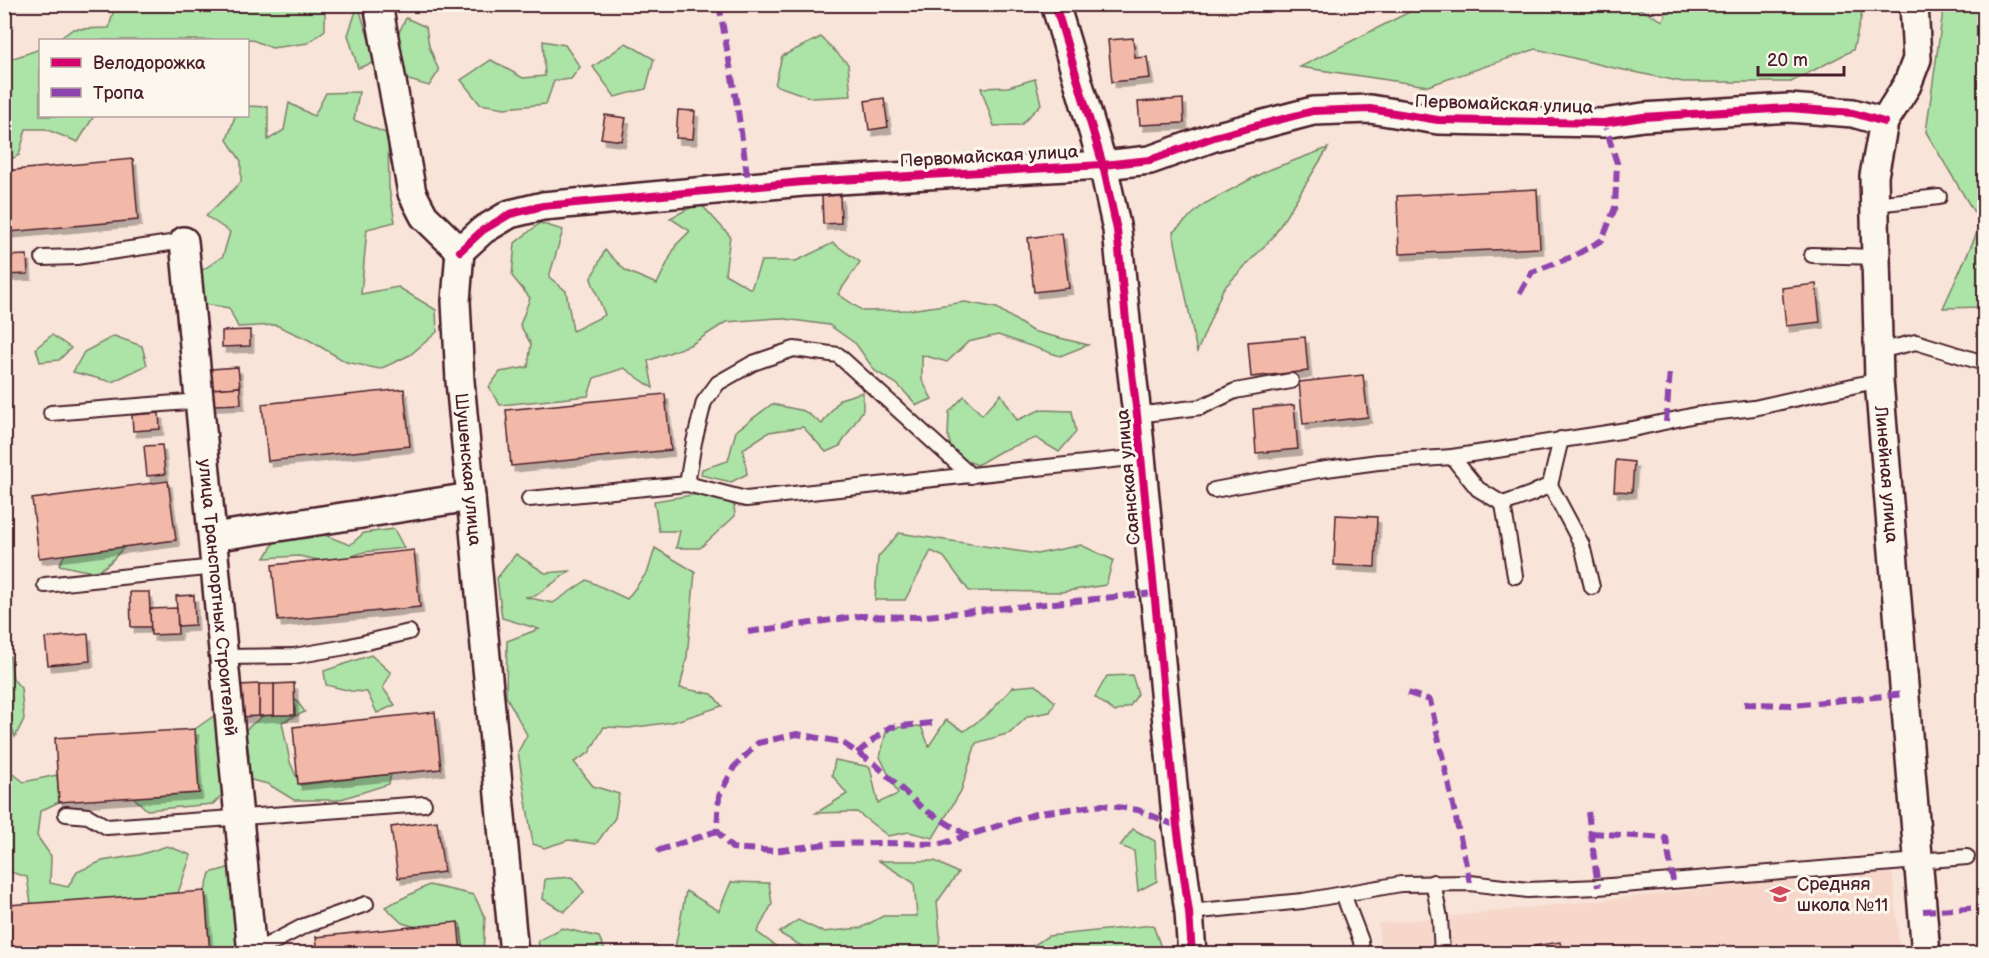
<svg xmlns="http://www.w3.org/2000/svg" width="1989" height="958" font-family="'Balsamiq Sans',sans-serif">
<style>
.built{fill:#f6d7ca}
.green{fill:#ace3a7;stroke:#7b8169;stroke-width:1.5}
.building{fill:#f2b9a8;stroke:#4a1f2b;stroke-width:1.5;filter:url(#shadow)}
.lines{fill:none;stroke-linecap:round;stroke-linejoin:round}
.lane-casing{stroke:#4a1f2b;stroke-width:18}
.street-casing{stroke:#4a1f2b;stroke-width:32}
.lane{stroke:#fbf7ec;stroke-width:14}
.street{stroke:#fbf7ec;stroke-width:27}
.quiet{stroke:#8e44ad;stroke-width:6;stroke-dasharray:12 6;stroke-linecap:butt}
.cycleway-casing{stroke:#fbf7ec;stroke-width:11}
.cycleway{stroke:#d6006c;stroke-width:8}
.labels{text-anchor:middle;stroke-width:6;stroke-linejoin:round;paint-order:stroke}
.street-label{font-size:18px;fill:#4a1f2b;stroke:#fbf7ec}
.poi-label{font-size:18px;fill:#4a1f2b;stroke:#fbf7ec;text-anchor:start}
</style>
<defs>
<filter id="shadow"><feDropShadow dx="3.5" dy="6" stdDeviation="0" flood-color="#0004"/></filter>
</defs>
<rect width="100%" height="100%" fill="#f8e4d8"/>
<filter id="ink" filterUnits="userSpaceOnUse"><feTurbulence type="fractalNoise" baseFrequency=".0167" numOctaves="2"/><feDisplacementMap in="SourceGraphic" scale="12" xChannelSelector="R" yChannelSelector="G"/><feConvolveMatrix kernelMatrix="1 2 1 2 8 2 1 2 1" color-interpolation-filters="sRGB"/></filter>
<g filter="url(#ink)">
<polygon class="built" points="1892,869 1900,953 1381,953 1378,924"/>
<g class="green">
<polygon points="1944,4 1984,5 1984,307 1943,308 1981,224 1926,132"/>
<polygon points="115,5 325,5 325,30 308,43 272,48 250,39 247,40 58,40 73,29 109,28"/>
<polygon points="358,5 372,49 373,63 358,68 348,35"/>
<polygon points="1423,5 1632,5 1663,21 1668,5 1864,5 1853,50 1791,82 1683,82 1614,68 1536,49 1428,86 1300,67"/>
<polygon points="406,18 426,27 429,46 439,71 429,86 405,79 391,49"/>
<polygon points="821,37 848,64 851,96 812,98 775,85 782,56"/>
<polygon points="543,41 565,45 580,67 571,79 554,81 546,104 505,108 480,104 461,80 491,60 523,78 545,76"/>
<polygon points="626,43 654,59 646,89 615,97 593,67"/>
<polygon points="40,49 40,116 94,116 78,142 45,129 26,129 19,155 5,162 5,128 9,124 5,121 5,61"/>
<polygon points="1035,79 1041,104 1021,125 994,126 981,88 1008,87"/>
<polygon points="359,92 354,120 388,134 389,188 395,222 367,229 361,294 398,287 436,310 437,332 410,355 380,369 346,362 309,340 276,325 238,327 229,308 204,304 197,274 223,256 230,232 206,216 241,182 241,161 227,140 235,116 248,116 248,106 268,107 268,140 284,130 289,103 314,116 326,93"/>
<polygon points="1328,148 1273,237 1223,289 1197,352 1173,232 1204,204 1266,171"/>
<polygon points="700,203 730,236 725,274 751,289 761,261 796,261 833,243 860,262 838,294 863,311 909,310 965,302 997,308 1032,331 1088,345 1060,356 998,335 968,342 947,362 922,355 922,380 932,399 917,405 897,384 875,371 856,344 829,325 778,318 726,322 692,344 648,361 653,388 624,368 594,378 588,396 500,405 489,387 500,372 528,367 531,344 520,325 530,298 512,276 515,243 540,223 563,230 549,277 566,291 573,331 605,315 591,279 605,250 626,271 657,284 676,245 690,231 670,218"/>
<polygon points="52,335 71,348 59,360 40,362 36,348"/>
<polygon points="114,336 142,346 147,365 112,382 73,372 84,352"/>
<polygon points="863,392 863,410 840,446 826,452 803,427 769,432 743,449 747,474 731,482 701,475 702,469 728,461 736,431 772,404 804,411 822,424 840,399"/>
<polygon points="1001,394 1017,420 1040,410 1072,411 1076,432 1059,452 1036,438 1001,451 977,465 953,455 948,436 949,412 964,396 982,415"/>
<polygon points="705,493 734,505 735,516 700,548 676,548 680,531 659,531 654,501"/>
<polygon points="394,529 404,548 364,552 332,563 299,556 265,558 278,536 322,534 350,545 364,533"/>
<polygon points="899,533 1037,554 1081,545 1113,560 1106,585 1061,592 969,591 944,557 931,551 905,600 875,600 878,557"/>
<path d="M 124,547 C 98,578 97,573 59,565 L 65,554 Z"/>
<polygon points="655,548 695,572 687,657 680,688 712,694 722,706 673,722 629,728 604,727 589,753 574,762 593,786 619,794 615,818 596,844 569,840 544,848 533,844 518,752 527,735 506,696 507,641 539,629 502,618 497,578 516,554 545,573 570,571 535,596 525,597 553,603 587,580 627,599 648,571"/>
<polygon points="5,653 10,657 13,679 21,688 24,719 15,737 5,706"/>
<polygon points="371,655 391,673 383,688 395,705 377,713 367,692 351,691 326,685 324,671"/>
<polygon points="1132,675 1138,694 1130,706 1115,712 1095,697 1107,676"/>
<polygon points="1036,685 1055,702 1050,712 1028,716 1010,733 976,743 961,791 933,838 909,832 888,836 857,812 816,813 847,794 832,775 835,760 870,767 878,803 898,794 880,757 887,728 921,726 929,746 946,720 964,731 988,714 1013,687"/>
<polygon points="285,698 296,700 305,712 282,722 290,762 300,785 391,774 389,784 338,800 294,800 268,784 247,779 249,755 245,730"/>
<polygon points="218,713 227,790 213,804 147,810 133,797 199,793 195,729"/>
<polygon points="8,770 24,782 57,775 59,802 40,811 37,836 51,856 50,883 68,887 77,872 102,861 139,855 167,846 191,855 178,893 31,904 27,877 7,871 5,873 4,772"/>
<polygon points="1133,829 1155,841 1157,881 1138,891 1134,851 1120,846"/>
<polygon points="879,861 935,861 958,873 937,902 940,934 938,953 802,953 808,950 779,933 798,920 823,932 861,928 883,916 917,916 914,883"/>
<polygon points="231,867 242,943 235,953 210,953 205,891 210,873"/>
<polygon points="572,877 584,892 564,912 543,899 545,879"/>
<polygon points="731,882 769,883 772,904 757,932 785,953 674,953 686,891 719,911"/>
<polygon points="429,885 474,895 485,918 483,953 464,953 460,924 437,933 402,923 385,907"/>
<polygon points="1153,925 1163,953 1022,953 1048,936"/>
<polygon points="562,928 599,937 606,953 541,953 538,941"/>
</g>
<g class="building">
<polygon points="1133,38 1135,58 1147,57 1150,78 1112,82 1108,40"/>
<polygon points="884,98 888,127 869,130 865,101"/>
<polygon points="1183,99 1184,123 1140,125 1138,102"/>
<polygon points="678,110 695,111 693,139 676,138"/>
<polygon points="605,115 626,118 622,141 601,138"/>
<polygon points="133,159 138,220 9,232 4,171"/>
<polygon points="1537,189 1540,248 1399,254 1397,196"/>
<polygon points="840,195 841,223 823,224 822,196"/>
<polygon points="1062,233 1069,288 1034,292 1028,238"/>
<polygon points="27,255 28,274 4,275 4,256"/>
<polygon points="1816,284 1820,322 1786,326 1782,288"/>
<polygon points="250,330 250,346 222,347 222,331"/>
<polygon points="1305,337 1308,371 1251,377 1248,342"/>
<polygon points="238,367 240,387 212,389 211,369"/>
<polygon points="1363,375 1368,417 1303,424 1299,382"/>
<polygon points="240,387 241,404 213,405 212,389"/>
<polygon points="404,389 410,446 268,461 262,404"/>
<polygon points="665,394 671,450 511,466 506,410"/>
<polygon points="1294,405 1298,449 1256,453 1253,409"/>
<polygon points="159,413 160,429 133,431 132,415"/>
<polygon points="162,445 165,474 147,476 144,446"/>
<polygon points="1616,460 1634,462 1632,492 1614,491"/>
<polygon points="168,481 176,540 39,558 32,499"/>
<polygon points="1336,515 1377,517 1375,567 1334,565"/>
<polygon points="414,550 420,607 278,621 272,565"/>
<polygon points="130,592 149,592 151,627 131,627"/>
<polygon points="194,595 195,625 178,626 176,596"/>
<polygon points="177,608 178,634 151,635 150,609"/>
<polygon points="88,634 90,661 48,665 45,638"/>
<polygon points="294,683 295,715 274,715 274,684"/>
<polygon points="259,684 274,684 274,715 259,716"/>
<polygon points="259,684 259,716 240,717 239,685"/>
<polygon points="435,712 441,769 298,784 293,727"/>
<polygon points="195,729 199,793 59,802 55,738"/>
<polygon points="437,821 444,872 398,878 391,827"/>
<polygon points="205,891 210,954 12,954 8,905"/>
<polygon points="458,922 461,954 318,954 316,937"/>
<polygon points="1560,942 1562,954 1529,954 1528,947"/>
</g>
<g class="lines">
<g class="lane-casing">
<g id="lane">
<polyline points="1875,204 1939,197"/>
<polyline points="1812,255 1876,257"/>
<polyline points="43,258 76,257 184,241"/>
<polyline points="1879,351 1916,342 1984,363"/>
<polyline points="51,413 200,401"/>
<polyline points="1137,415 1201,407 1235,391 1291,381"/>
<polyline points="1561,439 1550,485 1582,545 1592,587"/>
<polyline points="1452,457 1478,489 1503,504 1531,494 1550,485"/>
<polyline points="687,484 694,442 704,402 718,383 753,363 794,349 838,355 971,476"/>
<polyline points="1214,490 1319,470 1378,462 1452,457 1633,429 1695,415 1754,408 1879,380"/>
<polyline points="529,499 687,484 746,499 1141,457"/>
<polyline points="1503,504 1515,576"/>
<polyline points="45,585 215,567"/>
<polyline points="224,657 294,656 346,647 409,632"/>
<polyline points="66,814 88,816 107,827 424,804"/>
<polyline points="1433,882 1440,918 1442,954"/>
<polyline points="1343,894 1361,941 1362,954"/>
<polyline points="1189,912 1303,901 1401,884 1470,883 1528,890 1598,887 1967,857"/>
<polyline points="252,953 304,926 366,904"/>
</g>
</g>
<g class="street-casing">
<g id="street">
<polyline points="378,4 412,193 424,216 460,251"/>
<polyline points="1055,4 1103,165 1117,230 1127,331 1137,415 1177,826 1189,912 1192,954"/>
<path id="s1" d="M 1914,4 L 1917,59 L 1907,85 L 1884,122 L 1874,176 L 1879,380 L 1926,954"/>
<path id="s2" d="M 184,241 L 252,954"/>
<polyline points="460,251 483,230 510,214 543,206 803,182 1103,165 1150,160 1214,137 1313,111 1370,109 1438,120 1604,123 1643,117 1789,108 1853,113 1884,122"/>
<path id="s3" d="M 460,251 L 456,301 L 460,381 L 514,954"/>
<polyline points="213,537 471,497"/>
</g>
</g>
<use href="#lane" class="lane"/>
<use href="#street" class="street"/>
<g class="quiet">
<polyline points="719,4 738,111 749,188"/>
<polyline points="380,12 391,4"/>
<polyline points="1520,293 1532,272 1572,257 1602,240 1615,208 1617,163 1604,123"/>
<polyline points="1666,422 1670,370"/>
<polyline points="748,632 860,616 916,617 1154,593"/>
<polyline points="1408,693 1430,700 1470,883"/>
<polyline points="1744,704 1793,705 1905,694"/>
<polyline points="857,753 890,727 933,723"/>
<polyline points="1588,812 1598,887"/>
<polyline points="1591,833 1666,838 1673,881"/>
<polyline points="968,836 922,808 875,764 841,742 797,734 758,743 734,767 719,796 717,831 732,848 774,851 826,844 886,843 941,844 1038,813 1103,805 1138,810 1177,826"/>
<polyline points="657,851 717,831"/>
<polyline points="1923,911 1984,907"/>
</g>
<g class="cycleway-casing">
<g id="cycleway">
<polyline points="1055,4 1103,165 1117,230 1127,331 1137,415 1177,826 1189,912 1192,954"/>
<polyline points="460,251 483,230 510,214 543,206 803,182 1103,165 1150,160 1214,137 1313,111 1370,109 1438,120 1604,123 1643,117 1789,108 1853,113 1884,122"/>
</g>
</g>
<use href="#cycleway" class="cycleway"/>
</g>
</g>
<defs>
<g id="school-bare" transform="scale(1.62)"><path d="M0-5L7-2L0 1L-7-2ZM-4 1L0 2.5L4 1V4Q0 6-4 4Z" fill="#d1495b" stroke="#fbf7ec" stroke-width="2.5" paint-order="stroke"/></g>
</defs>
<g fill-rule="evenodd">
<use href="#school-bare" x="1780" y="894"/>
</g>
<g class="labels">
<g class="street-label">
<text transform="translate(1504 104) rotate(2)" y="6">Первомайская улица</text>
<text transform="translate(989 156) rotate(-3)" y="6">Первомайская улица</text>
<text dy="6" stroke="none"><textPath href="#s3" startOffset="219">Шушенская улица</textPath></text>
<text dy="6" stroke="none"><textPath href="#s1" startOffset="480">Линейная улица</textPath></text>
<text transform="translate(1128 477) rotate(-95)" y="6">Саянская улица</text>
<text dy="6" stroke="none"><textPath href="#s2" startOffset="358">улица Транспортных Строителей</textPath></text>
</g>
<g class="poi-label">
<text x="1797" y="890">Средняя<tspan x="1797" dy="21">школа №11</tspan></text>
</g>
</g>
<rect width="1989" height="958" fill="none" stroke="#fbf7ec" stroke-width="24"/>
<rect x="12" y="12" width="1965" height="934" fill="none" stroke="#4a1f2b" stroke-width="2" filter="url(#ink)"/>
<rect x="39" y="39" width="210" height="78" fill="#fbf7ec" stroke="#b4a19f" stroke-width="1.5"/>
<rect x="51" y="58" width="30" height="9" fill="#d6006c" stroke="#b4a19f" stroke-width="1.5"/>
<text x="93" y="69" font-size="18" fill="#4a1f2b">Велодорожка</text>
<rect x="51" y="88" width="30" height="9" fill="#8e44ad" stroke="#b4a19f" stroke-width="1.5"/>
<text x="93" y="99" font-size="18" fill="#4a1f2b">Тропа</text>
<path d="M1758 66v9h86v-9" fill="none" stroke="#4a1f2b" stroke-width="3"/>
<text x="1767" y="66" font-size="18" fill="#4a1f2b" stroke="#fbf7ec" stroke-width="4.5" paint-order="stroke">20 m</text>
</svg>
